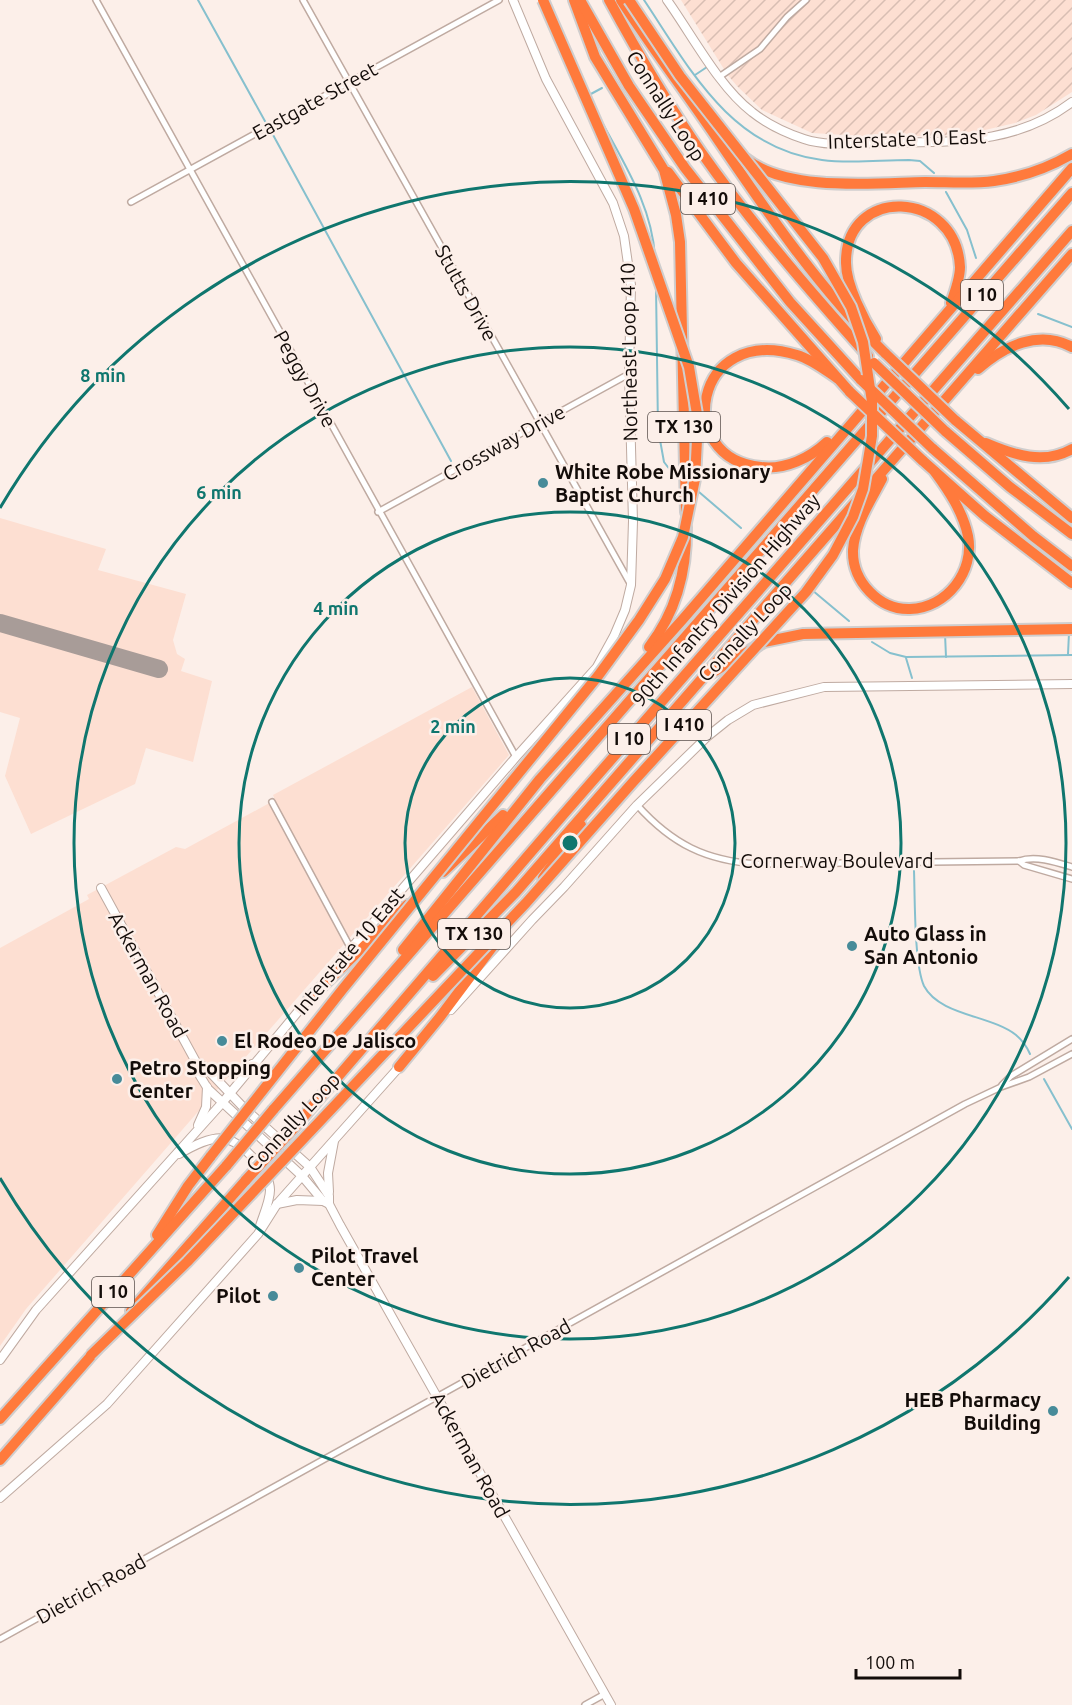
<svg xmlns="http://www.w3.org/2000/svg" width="1072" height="1705" font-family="Ubuntu,sans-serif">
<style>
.built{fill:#fddfd2}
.industrial{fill:url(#industrial-furrows)}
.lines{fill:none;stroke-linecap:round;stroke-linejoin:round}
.stream{stroke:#86c0ce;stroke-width:2}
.taxiway{stroke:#a89c98;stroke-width:18}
.street-casing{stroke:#bfaaa1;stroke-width:8}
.secondary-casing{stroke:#bfaaa1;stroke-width:10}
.highway-casing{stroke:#d0cece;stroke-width:14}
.street{stroke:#fff;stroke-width:5}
.secondary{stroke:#fff;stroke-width:8}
.highway{stroke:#ff7a3c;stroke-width:10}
.highway-bridge-casing{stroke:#d0cece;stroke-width:14;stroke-linecap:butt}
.highway-bridge{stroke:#ff7a3c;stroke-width:10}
.ring{fill:none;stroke:#0f766e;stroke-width:3}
.poi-dot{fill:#478b99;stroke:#fcefe9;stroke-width:2}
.labels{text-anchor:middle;stroke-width:5;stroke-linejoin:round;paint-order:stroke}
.shield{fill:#fcefe9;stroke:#59504c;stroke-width:1.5}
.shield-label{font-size:18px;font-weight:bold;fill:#130c09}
.street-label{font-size:20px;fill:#130c09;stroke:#fcefe9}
.poi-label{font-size:20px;font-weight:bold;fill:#130c09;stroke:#fcefe9;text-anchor:start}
.centre{fill:#0f766e;stroke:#fcefe9;stroke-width:3}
.ring-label{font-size:18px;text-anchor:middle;font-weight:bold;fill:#0f766e;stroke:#fcefe9;stroke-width:5;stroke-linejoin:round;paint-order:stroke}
</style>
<defs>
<pattern id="industrial-furrows" width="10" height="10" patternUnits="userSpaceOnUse" patternTransform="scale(1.5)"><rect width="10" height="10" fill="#fddfd2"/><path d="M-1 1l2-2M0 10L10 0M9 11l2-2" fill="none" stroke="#d8beb3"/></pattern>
</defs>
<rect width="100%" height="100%" fill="#fcefe9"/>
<g class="built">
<polygon points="0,518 106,549 98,570 186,594 173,640 177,654 185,659 181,671 212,681 193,762 146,748 135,784 31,834 5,776 20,718 0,712"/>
<polygon points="472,687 509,755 26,1309 0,1346 0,948 89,899 87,895 176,847 185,849 275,800 273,795"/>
</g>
<polygon class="industrial" points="681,0 1072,0 1072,92 1036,115 1015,123 985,130 941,136 862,136 812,133 762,110 737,86 727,74"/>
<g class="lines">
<g class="stream">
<polyline points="198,0 266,123"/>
<path d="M 644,0 C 690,69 730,148 822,160 C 850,164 881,160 909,160 L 920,161 L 934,173"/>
<polyline points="695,75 707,67"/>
<polyline points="589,95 602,88"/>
<path d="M 603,124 C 626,167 652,207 655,257"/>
<polyline points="272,133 451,461"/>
<polyline points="946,192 967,230 976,258"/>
<polyline points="656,287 658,429 664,462 674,475"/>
<polyline points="1038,314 1072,327"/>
<polyline points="699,492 741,528"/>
<polyline points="812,590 849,621"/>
<polyline points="945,634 946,657"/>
<polyline points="872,642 890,653 906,657 1072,655"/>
<polyline points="1068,654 1069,633"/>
<polyline points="906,658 912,678"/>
<path d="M 914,871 C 915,897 914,964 924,986 C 940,1016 991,1015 1016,1035 C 1022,1040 1027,1047 1030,1054"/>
<polyline points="1044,1079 1072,1129"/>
</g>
<polyline class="taxiway" points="0,623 159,669"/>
<g class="street-casing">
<g id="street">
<polyline points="96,0 516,757"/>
<polyline points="303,0 631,585"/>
<polyline points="719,77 760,49 787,17 806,0"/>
<polyline points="131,202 499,0"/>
<polyline points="378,512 629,374"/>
<polyline points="272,802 350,947"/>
<path d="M 637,805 C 672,844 706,861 758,864 L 1019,861 C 1035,855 1056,862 1072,867"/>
<polyline points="1019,861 1024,865 1072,879"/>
<polyline points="1002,1085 1011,1076 1072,1039"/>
<polyline points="0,1639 965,1104 1001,1087 1029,1077 1072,1054"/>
<polyline points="585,1705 605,1694"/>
</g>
</g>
<g class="secondary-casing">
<g id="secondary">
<path d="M 667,0 C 692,35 719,87 752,112 C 767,124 786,133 804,139 C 828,147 856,143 881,143 C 950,141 1014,146 1072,102"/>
<polyline points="101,888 196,1062 200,1076 208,1089 302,1176 323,1201 329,1204"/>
<polyline points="328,975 516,757 597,667 614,636 625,610 631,585 633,521 629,374 631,285 624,236 613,203 546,79 513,0"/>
<polyline points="451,1010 532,920 564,887 637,805 708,736 728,720 753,705 824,687 1072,684"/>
<polyline points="196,1062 205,1067 243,1107 310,1167 329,1196 329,1204 340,1225 611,1705"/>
<path d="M 206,1068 C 224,1074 235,1073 252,1064"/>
<polyline points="198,1125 206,1107 207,1087"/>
<path d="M 179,1154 C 191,1147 212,1135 227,1139 C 244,1145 270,1171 270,1190 C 270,1201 263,1216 260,1226"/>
<polyline points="329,1192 328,1173 334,1141"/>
<polyline points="277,1204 297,1200 323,1201"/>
<polyline points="0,1360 36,1310 222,1103 311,996"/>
<polyline points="0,1498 107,1404 258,1234 277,1204 401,1065"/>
</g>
</g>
<g class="highway-casing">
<g id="highway">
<polyline points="574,0 595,57 664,170 676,215 680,242 686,512"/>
<polyline points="580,0 629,86 685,168 790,302 861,380"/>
<path d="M 609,0 C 637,52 667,103 701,152 C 751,223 810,291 868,356"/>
<path d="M 621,0 C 650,45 682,87 712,131 C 765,209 818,288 886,354"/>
<path d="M 746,159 C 788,192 874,183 925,182 C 948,182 972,184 994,181 C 1022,177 1048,168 1072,154"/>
<polyline points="668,172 736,263 850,392"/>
<path d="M 876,339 C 864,320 846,285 846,263 C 845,185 956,189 960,267 C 960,278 955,292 951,303"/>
<path d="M 978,369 C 1004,346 1039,329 1072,347"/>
<polyline points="955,420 1072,518"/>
<polyline points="945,431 1010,487 1072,534"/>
<path d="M 827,442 C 810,458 785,470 761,467 C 672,459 693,323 797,355 C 811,359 825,370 837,378"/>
<path d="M 986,443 C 1014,455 1044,465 1072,449"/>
<polyline points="932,448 1033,536 1072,566"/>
<polyline points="922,460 985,516 1072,583"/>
<path d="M 882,479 C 870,502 855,524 853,550 C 852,581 879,610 910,609 C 947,608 975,571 968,536 C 963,512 949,491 935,472"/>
<path d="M 649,647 C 676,612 687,571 686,527"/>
<polyline points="710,674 764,642 803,634 1072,629"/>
<polyline points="443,872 503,815"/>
<polyline points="543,878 581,825"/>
<polyline points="403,950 540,779 683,619 1072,168"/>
<polyline points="433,976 516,892 1072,254"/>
<polyline points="309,999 407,905"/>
<polyline points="399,1067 440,1017 502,934"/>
<polyline points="273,1110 1072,193"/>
<polyline points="293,1129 562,816 1072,231"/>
<polyline points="157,1235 188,1186 211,1156"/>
<polyline points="131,1311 246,1180"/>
<polyline points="0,1419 227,1165"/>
<polyline points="0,1460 97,1349"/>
</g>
</g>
<use href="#street" class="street"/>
<use href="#secondary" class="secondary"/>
<use href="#highway" class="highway"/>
<g class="highway-bridge-casing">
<g id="highway-bridge">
<polyline points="886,354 955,420"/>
<polyline points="874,363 945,431"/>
<polyline points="861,380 932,448"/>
<polyline points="850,392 922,460"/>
<polyline points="211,1156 342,990 598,676 639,620 665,579 683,537 695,479 698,420 689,367 634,209 543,0"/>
<polyline points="227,1165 273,1110"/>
<polyline points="246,1180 293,1129"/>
<polyline points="91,1355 187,1262 526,903 633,782 806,592 833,555 853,517 863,489 868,460 872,436 872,402 863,342 851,307 823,258 680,76 629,0"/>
</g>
</g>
<use href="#highway-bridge" class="highway-bridge"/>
</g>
<g class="ring">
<circle cx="570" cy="843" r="165"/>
<circle cx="570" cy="843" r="331"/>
<circle cx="570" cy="843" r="496"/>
<path d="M1069 1277A661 661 0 0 1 0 1178M0 508A661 661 0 0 1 1069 409"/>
</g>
<g class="poi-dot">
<circle cx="543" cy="483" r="6"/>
<circle cx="852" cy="946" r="6"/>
<circle cx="222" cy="1041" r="6"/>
<circle cx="117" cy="1079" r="6"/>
<circle cx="299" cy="1268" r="6"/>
<circle cx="273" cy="1296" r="6"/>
<circle cx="1053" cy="1411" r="6"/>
</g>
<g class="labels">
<g class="shield">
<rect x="681" y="184" width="54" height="30" rx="4.5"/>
<rect x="961" y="280" width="42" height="30" rx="4.5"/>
<rect x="648" y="412" width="72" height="30" rx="4.5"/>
<rect x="657" y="710" width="54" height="30" rx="4.5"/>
<rect x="608" y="724" width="42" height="30" rx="4.5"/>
<rect x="438" y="919" width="72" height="30" rx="4.5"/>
<rect x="92" y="1277" width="42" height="30" rx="4.5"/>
</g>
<g class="shield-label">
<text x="708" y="205">I 410</text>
<text x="982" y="301">I 10</text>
<text x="684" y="433">TX 130</text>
<text x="684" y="731">I 410</text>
<text x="629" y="745">I 10</text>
<text x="474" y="940">TX 130</text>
<text x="113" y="1298">I 10</text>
</g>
<g class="street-label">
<text transform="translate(315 101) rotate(-29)" y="7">Eastgate Street</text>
<text transform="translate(666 106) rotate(57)" y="7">Connally Loop</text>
<text transform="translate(907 139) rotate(-2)" y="7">Interstate 10 East</text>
<text transform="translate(466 293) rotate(61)" y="7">Stutts Drive</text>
<text transform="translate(629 352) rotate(-91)" y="7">Northeast Loop 410</text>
<text transform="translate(305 379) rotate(61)" y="7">Peggy Drive</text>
<text transform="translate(504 443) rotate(-29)" y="7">Crossway Drive</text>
<text transform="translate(726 600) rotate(-49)" y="7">90th Infantry Division Highway</text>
<text transform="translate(745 632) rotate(-47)" y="7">Connally Loop</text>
<text x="837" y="868">Cornerway Boulevard</text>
<text transform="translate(349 951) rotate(-50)" y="7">Interstate 10 East</text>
<text transform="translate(148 975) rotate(61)" y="7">Ackerman Road</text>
<text transform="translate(293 1122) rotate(-47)" y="7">Connally Loop</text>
<text transform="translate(516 1354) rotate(-29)" y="7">Dietrich Road</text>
<text transform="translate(470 1455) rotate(61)" y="7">Ackerman Road</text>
<text transform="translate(91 1589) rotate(-29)" y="7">Dietrich Road</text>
</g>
<g class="poi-label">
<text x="555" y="479">White Robe Missionary<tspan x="555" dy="23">Baptist Church</tspan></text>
<text x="864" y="941">Auto Glass in<tspan x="864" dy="23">San Antonio</tspan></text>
<text x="234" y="1048">El Rodeo De Jalisco</text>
<text x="129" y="1075">Petro Stopping<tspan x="129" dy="23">Center</tspan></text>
<text x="311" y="1263">Pilot Travel<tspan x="311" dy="23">Center</tspan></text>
<text x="261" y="1303" text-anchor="end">Pilot</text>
<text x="1041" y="1407" text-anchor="end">HEB Pharmacy<tspan x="1041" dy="23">Building</tspan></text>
</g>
</g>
<circle cx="570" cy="843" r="9" class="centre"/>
<g class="ring-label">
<text x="103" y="382">8 min</text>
<text x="219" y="499">6 min</text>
<text x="336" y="615">4 min</text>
<text x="453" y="733">2 min</text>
</g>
<path d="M856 1669v9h104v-9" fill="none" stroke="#130c09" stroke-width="3"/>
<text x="865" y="1669" font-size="18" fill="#130c09" stroke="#fcefe9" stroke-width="4.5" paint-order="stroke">100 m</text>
</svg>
